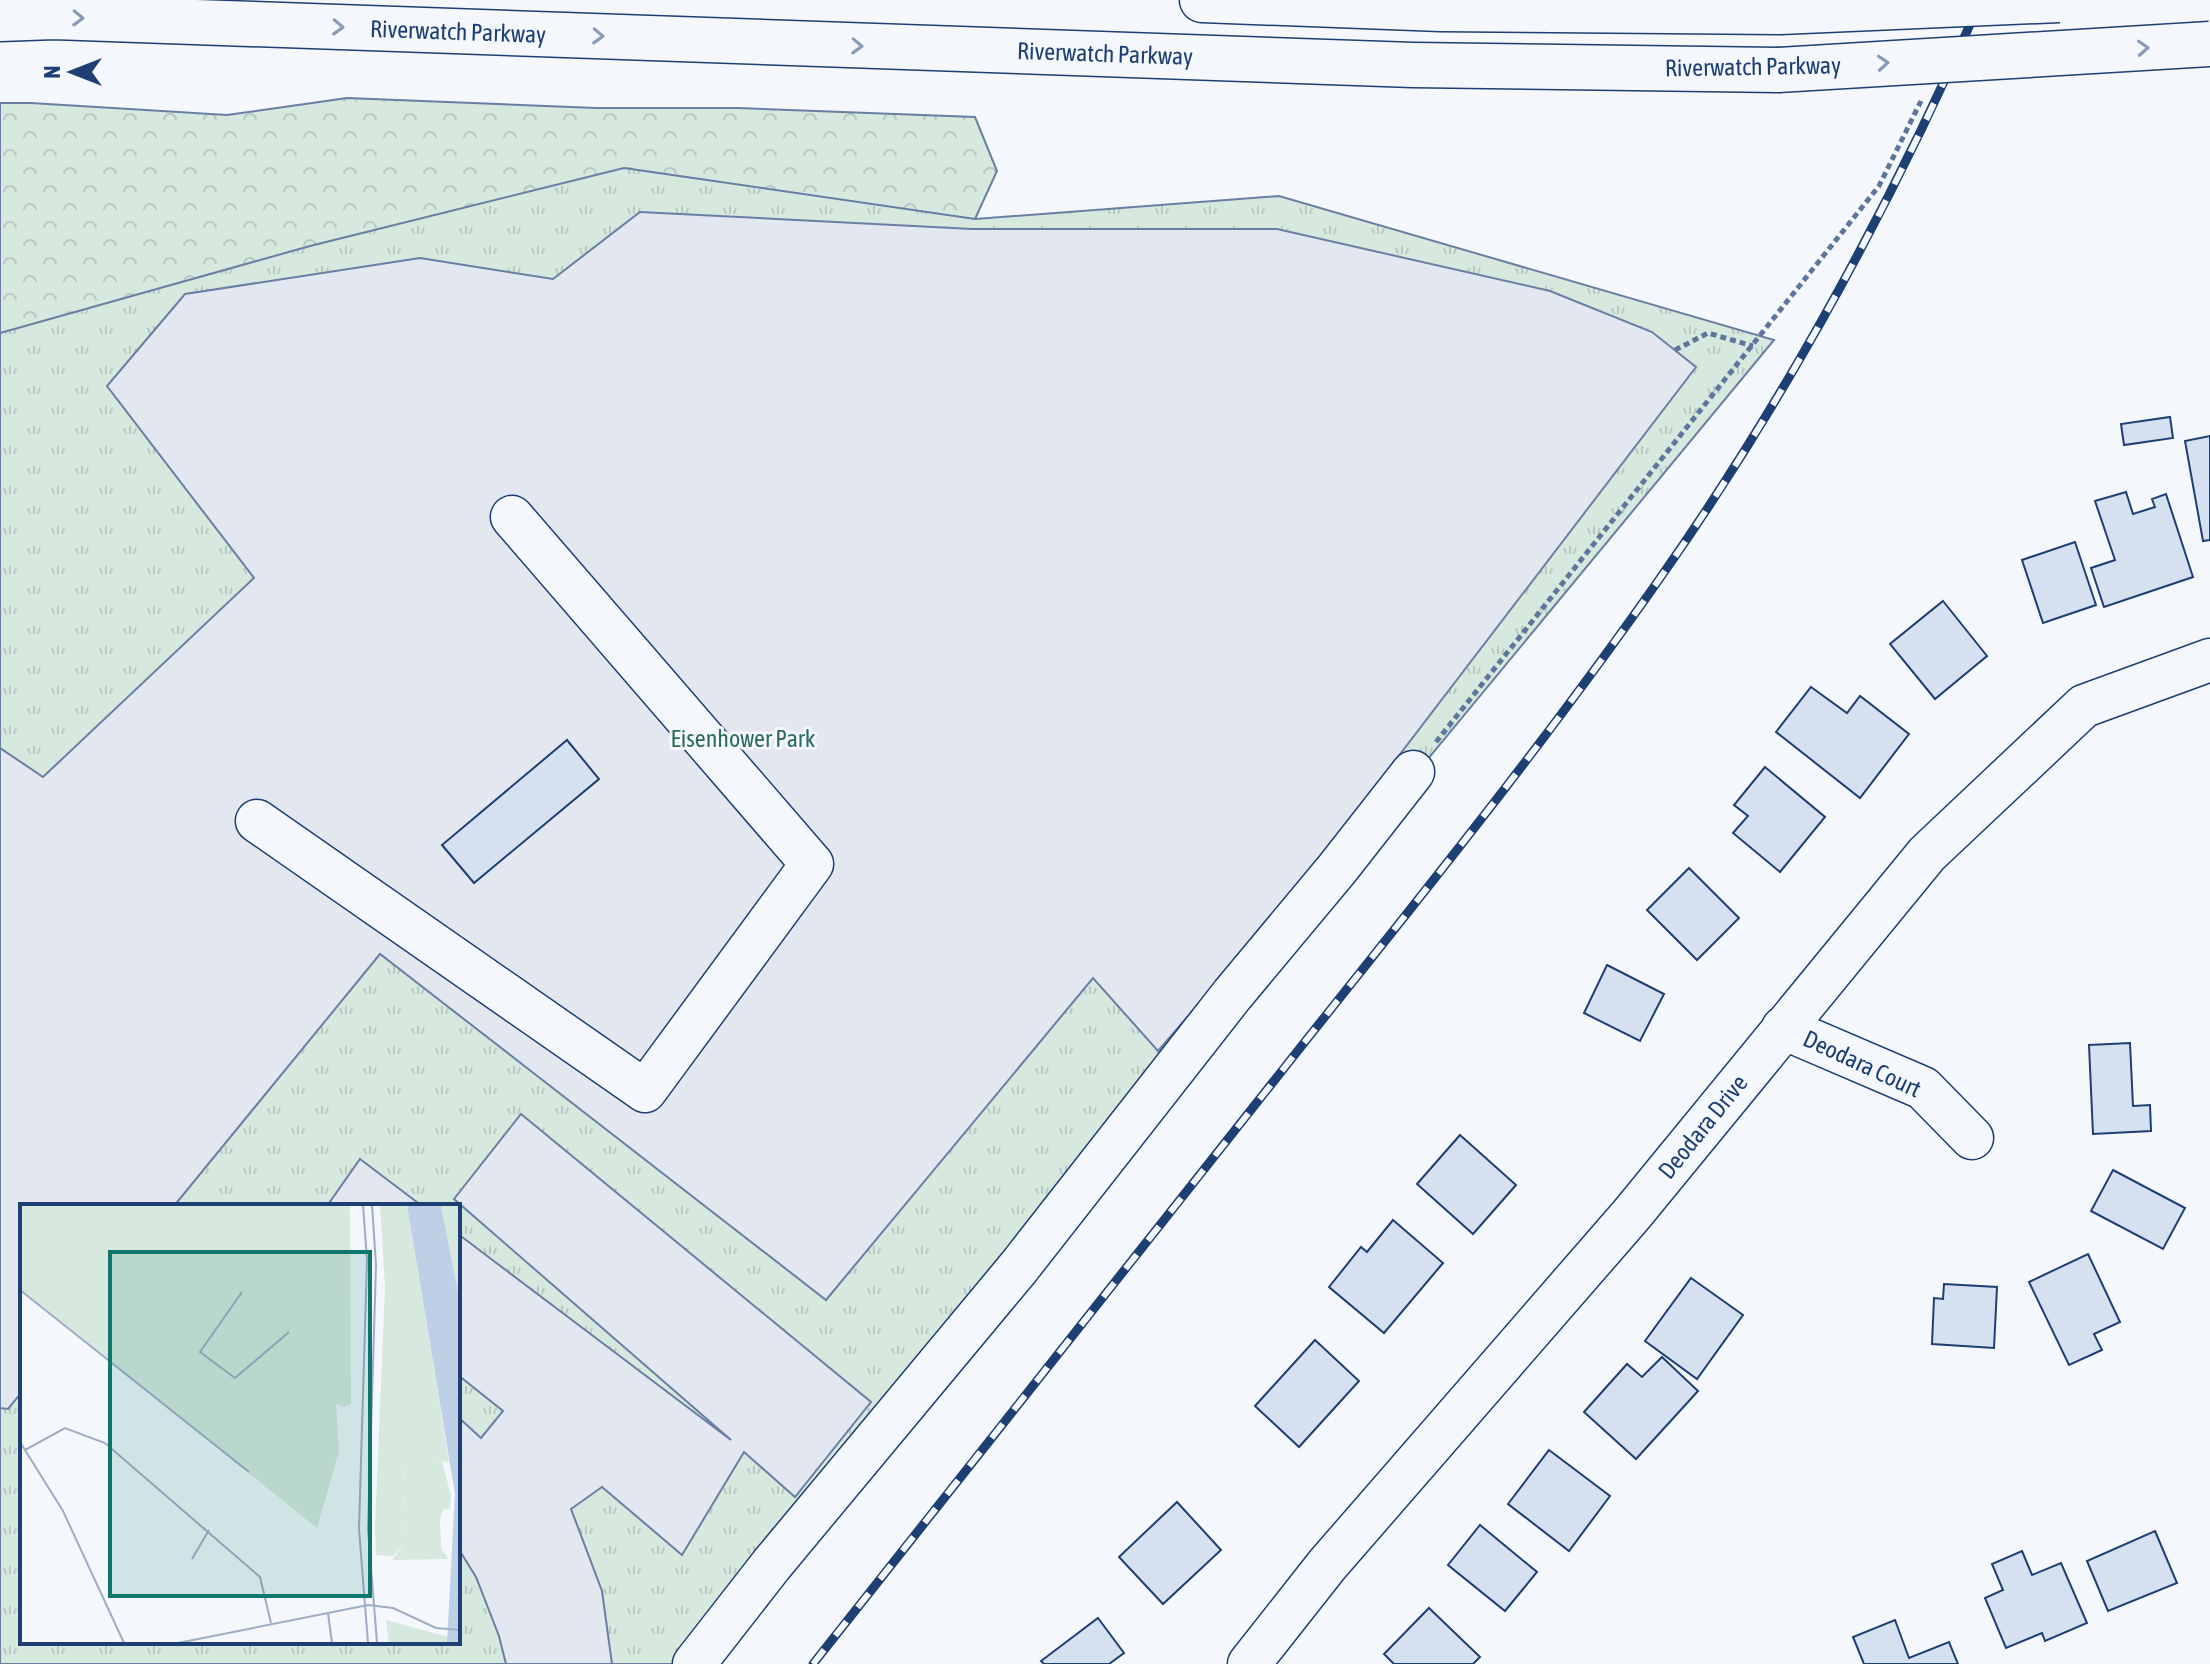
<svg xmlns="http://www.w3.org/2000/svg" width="2210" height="1664" font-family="'Asap Condensed',sans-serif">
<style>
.forest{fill:url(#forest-crowns);stroke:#687fa3;stroke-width:2}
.park{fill:url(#park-tufts);stroke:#687fa3;stroke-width:2;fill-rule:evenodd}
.parking{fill:#e3e8f0;stroke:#687fa3;stroke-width:2}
.building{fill:#d5e0f0;stroke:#1d3f73;stroke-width:2}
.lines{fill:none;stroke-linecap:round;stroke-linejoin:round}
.minor-casing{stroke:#1d3f73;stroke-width:45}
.major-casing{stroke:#1d3f73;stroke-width:47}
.path{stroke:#5e769c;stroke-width:5;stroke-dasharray:6 4;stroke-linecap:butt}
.minor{stroke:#f4f7fb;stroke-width:42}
.major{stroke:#f4f7fb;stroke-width:44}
.rail-casing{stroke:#1d3f73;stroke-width:9}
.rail{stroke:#f4f7fb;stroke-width:6;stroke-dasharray:18;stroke-linecap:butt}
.major-bridge-casing{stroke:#1d3f73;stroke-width:47;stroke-linecap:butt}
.major-bridge{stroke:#f4f7fb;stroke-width:44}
.oneway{stroke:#889bb7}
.labels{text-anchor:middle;stroke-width:6;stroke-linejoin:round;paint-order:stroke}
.street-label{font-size:24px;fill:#1d3f73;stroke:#f4f7fb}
.park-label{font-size:24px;fill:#2c6c60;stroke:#f4f7fb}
.inset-road{fill:none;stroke:#9eadc5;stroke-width:2}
.view{fill:#0f766e;fill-opacity:0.15;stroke:#0f766e;stroke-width:4}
.inset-edge{fill:none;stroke:#1d3f73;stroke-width:4}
</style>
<defs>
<pattern id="forest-crowns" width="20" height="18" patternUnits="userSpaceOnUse" patternTransform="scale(2)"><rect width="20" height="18" fill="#d7e8df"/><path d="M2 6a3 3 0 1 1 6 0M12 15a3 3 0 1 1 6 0" fill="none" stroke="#b8c8c3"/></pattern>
<pattern id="park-tufts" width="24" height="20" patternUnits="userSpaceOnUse" patternTransform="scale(2)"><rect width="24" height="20" fill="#d7e8df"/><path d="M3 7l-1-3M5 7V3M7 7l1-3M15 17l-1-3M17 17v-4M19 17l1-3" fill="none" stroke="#b8c8c3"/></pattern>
</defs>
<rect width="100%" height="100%" fill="#f4f7fb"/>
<polygon class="forest" points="347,98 596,108 738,108 975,117 997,171 975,219 0,725 0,103 31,103 227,115"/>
<path class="park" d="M 624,168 L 975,219 L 1279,196 L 1774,340 L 1337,869 L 705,1664 L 0,1664 L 0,333 L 310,246 ZM 22,1206 L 458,1206 L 458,1642 L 22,1642 Z"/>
<g class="parking">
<polygon points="640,212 972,229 1277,229 1550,291 1652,332 1696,367 1297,889 1158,1051 1093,978 826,1300 380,954 174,1206 22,1206 22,1392 8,1409 0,1408 0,748 43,777 254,578 107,386 185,294 420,258 553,279"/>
<polygon points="521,1114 871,1402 795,1497 744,1452 682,1555 602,1487 571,1509 602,1591 612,1664 506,1664 499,1636 476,1577 458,1548 458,1417 481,1438 503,1411 458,1375 458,1234 731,1440 454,1199"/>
<polygon points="360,1159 422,1206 327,1206"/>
</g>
<g class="building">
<polygon points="2170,417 2173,438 2124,445 2121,424"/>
<polygon points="2210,436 2210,540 2203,541 2185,441"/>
<polygon points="2126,492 2133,514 2155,507 2152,499 2166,494 2193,577 2104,607 2091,568 2115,560 2095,501"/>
<polygon points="2075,542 2096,605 2043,623 2022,560"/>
<polygon points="1943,601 1987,656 1935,699 1890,644"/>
<polygon points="1811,687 1847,713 1860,696 1909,734 1860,798 1776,732"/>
<polygon points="567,740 599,779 474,883 442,845"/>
<polygon points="1765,767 1825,817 1780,872 1733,833 1748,816 1734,805"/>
<polygon points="1689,868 1739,918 1697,960 1647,910"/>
<polygon points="1607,965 1664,994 1640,1041 1584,1013"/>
<polygon points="2130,1043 2133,1106 2150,1105 2151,1131 2093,1134 2089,1045"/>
<polygon points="1460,1135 1516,1185 1473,1234 1417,1184"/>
<polygon points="2113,1170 2185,1208 2163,1249 2091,1211"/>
<polygon points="1393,1220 1443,1263 1384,1333 1329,1287 1361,1247 1367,1252"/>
<polygon points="2088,1254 2120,1322 2094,1334 2102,1350 2069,1365 2029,1282"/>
<polygon points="1691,1278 1743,1315 1697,1379 1645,1341"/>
<polygon points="1944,1284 1997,1287 1994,1348 1932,1344 1934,1298 1943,1299"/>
<polygon points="1315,1340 1359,1381 1299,1447 1255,1406"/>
<polygon points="1662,1357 1698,1391 1636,1459 1584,1412 1627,1364 1642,1377"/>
<polygon points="1549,1450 1610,1496 1569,1551 1508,1504"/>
<polygon points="1177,1502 1221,1550 1163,1604 1119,1557"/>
<polygon points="1480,1525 1537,1572 1505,1611 1448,1565"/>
<polygon points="2155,1531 2177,1583 2108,1611 2087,1561"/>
<polygon points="2022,1551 2032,1575 2061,1563 2087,1623 2045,1641 2042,1633 2006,1648 1985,1598 2003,1590 1992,1564"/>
<polygon points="1429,1608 1480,1657 1473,1664 1394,1664 1384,1654"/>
<polygon points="1098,1618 1124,1653 1109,1664 1044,1664 1041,1661"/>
<polygon points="1895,1620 1909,1658 1949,1642 1958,1664 1864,1664 1853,1637"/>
</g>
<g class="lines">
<g class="minor-casing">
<g id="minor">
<polyline points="257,821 645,1091 812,864 512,517"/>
<polyline points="1783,1028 1923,1088 1972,1138"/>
<polyline points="694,1664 772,1564 1019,1267 1232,995 1337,869 1413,772"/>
<polyline points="1249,1664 1327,1565 1632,1214 1927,854 2084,706 2210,660"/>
</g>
</g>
<g class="major-casing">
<g id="major">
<polyline points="1202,0 1441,9 1780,12"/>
<polyline points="0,19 54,17 1413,65 1778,70"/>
</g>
</g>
<g class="path">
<polyline points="1675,350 1708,333 1753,346"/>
<polyline points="1436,742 1879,186 1921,101"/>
</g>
<use href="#minor" class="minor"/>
<use href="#major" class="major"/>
<g class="rail-casing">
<path id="rail" d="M 813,1664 C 974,1460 1135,1257 1296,1053 C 1419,898 1544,744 1658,581 C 1786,399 1892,203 1981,0"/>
</g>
<use href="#rail" class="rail"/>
<g class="major-bridge-casing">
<g id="major-bridge">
<polyline points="1780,12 2059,0"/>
<polyline points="1778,70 2210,44"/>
</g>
</g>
<use href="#major-bridge" class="major-bridge"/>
</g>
<defs><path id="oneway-chevron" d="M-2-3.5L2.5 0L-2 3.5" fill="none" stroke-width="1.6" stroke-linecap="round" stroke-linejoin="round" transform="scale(2)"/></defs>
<g class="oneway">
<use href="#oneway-chevron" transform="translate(78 18) rotate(2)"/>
<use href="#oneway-chevron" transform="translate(338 27) rotate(2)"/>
<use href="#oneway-chevron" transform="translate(598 36) rotate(2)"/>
<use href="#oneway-chevron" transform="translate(857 46) rotate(2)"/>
<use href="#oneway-chevron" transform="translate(2143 48) rotate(-3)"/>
<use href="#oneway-chevron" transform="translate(1883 63) rotate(-4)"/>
</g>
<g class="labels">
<g class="street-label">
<text transform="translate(458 32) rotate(2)" y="8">Riverwatch Parkway</text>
<text transform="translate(1105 54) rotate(2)" y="8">Riverwatch Parkway</text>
<text transform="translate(1753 67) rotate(-1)" y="8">Riverwatch Parkway</text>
<text transform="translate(1862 1064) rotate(25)" y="8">Deodara Court</text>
<text transform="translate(1703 1127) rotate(-51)" y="8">Deodara Drive</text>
</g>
<g class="park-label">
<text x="743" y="747">Eisenhower Park</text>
</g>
</g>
<g transform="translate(20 1204)">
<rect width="440" height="440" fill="#f4f7fb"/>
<path d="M 383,255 L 422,258 L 431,291 L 430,305 L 423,306 L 420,315 L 421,344 L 428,355 L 372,356 L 386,337 Z" fill="#d7e8df"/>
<path d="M 273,1 L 330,1 L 331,200 L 323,203 L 316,200 ZM 360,1 L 387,1 L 429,258 L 383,256 L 386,337 L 373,352 L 356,351 L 355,322 L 365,82 ZM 421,1 L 440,1 L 440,98 ZM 366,416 L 429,433 L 428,439 L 369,439 Z" fill="#d7e8df"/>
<path d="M 0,1 L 285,1 L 323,145 L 316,200 L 319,247 L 297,324 L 0,86 Z" fill="#d7e8df"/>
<path d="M 387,1 L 421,1 L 440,98 L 440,439 L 427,439 L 435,290 Z" fill="#bed0e5"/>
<path class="inset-road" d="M 343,1 L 347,56 L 339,325 L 348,439M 352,1 L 356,61 L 348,325 L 357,439M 0,86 L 229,268M 222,88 L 180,148 L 215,174 L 269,128M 0,238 L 43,307 L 104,439M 5,246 L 45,224 L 85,239 L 240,373 L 251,419M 172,355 L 189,326M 308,409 L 312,439M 158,439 L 348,401 L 373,404 L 416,424 L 440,426"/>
<path class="view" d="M 90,48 L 350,48 L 350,392 L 90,392 Z"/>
<rect width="440" height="440" class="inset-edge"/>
</g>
<g transform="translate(72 72) rotate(270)" stroke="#f4f7fb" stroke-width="6" paint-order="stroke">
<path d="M0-6L14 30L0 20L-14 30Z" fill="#1d3f73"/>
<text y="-12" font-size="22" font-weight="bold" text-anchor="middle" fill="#1d3f73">N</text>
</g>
</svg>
